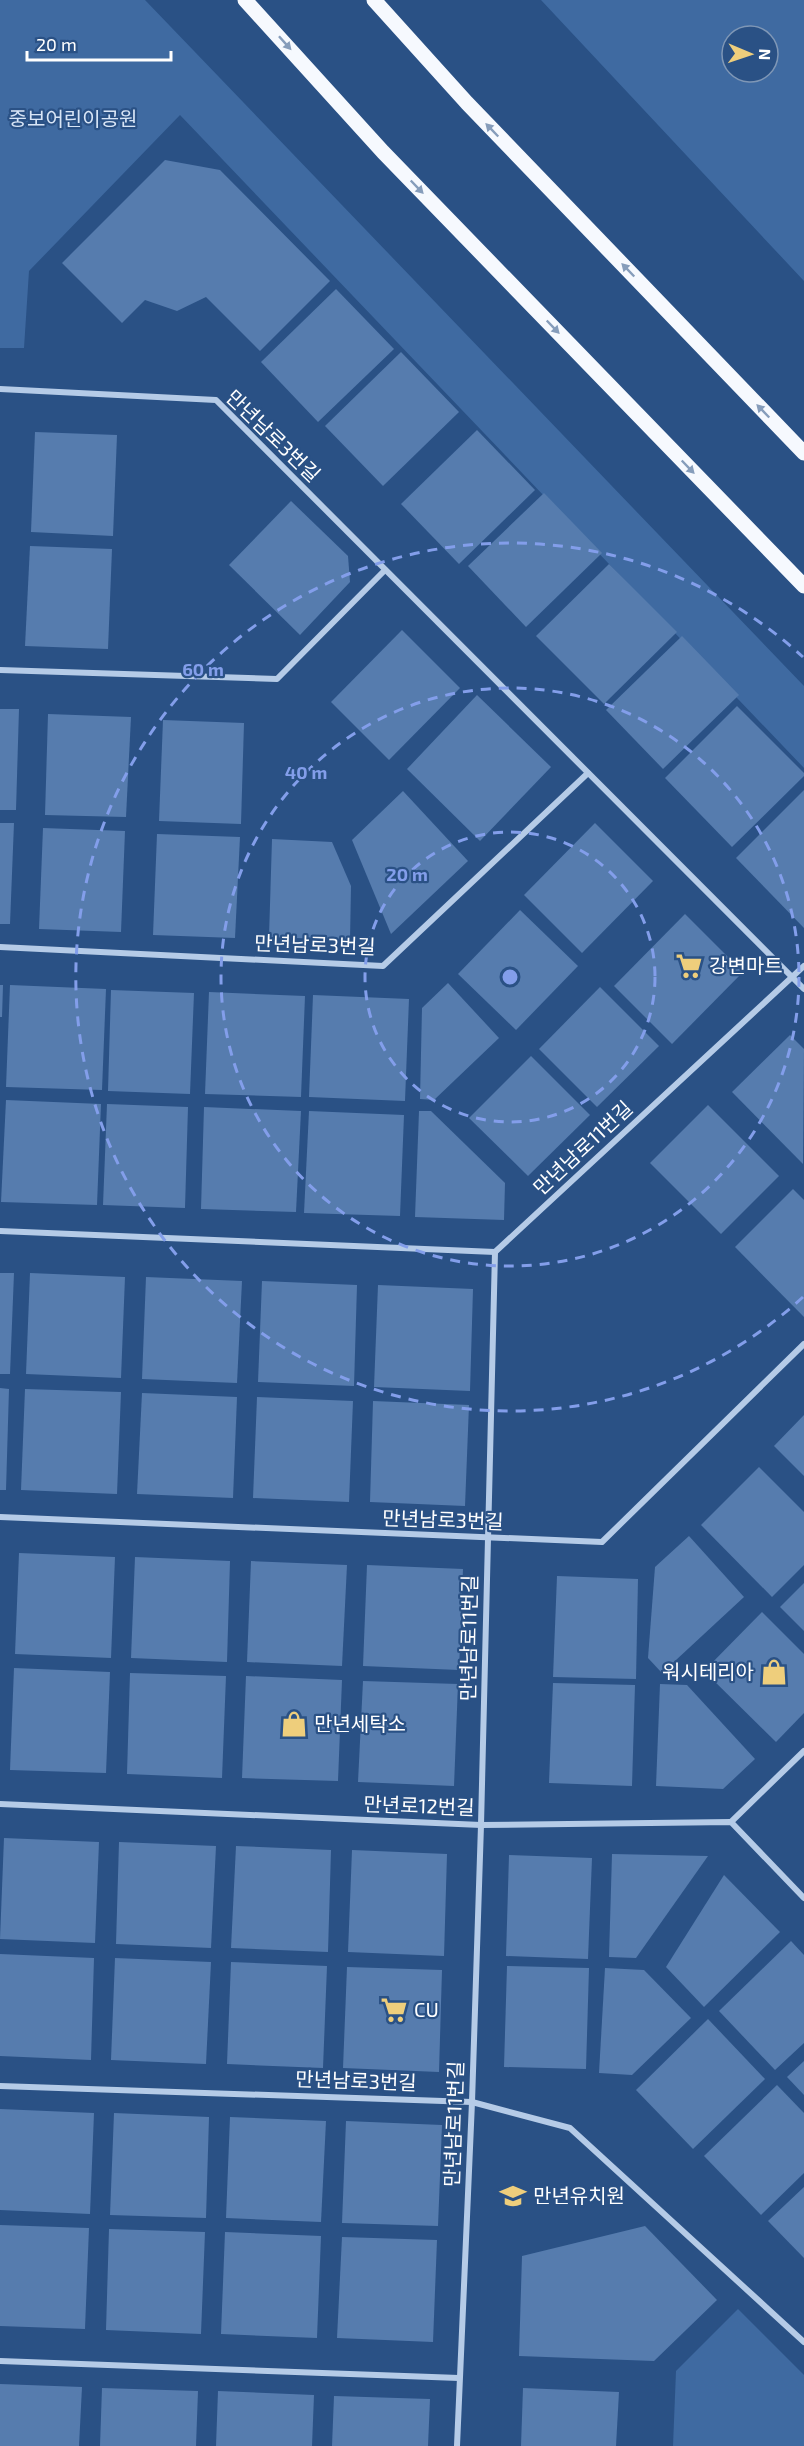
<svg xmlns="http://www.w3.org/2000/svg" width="804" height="2446" font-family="'Exo 2','Noto Sans KR',sans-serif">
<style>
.green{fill:#3f6aa1;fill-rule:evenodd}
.building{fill:#567cae}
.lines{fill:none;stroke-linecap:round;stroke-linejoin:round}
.minor{stroke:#b5cbe7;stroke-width:6}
.primary{stroke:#f6f9fe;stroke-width:15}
.oneway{fill:#869dbb}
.ring{fill:none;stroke:#839eea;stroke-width:3;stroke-dasharray:10 8}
.labels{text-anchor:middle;stroke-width:4.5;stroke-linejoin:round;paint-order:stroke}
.park-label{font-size:20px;fill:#d8e5f6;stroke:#2a5185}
.street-label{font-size:20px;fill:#fff;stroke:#2a5185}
.poi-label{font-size:20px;fill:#fff;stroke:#2a5185;text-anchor:start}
.centre{fill:#839eea;stroke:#2a5185;stroke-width:3}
.ring-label{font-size:18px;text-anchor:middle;font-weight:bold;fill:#839eea;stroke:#2a5185;stroke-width:4.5;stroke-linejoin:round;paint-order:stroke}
</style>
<rect width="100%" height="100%" fill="#2a5185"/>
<g class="green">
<polygon points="0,0 145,0 804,686 804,768 180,115 29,271 24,348 0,348"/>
<path d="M 541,0 L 804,0 L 804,281 ZM 732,36 L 768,36 L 768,72 L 732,72 Z"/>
<polygon points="738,2309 804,2375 804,2446 673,2446 676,2371"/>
</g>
<g class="building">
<polygon points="165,160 220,170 330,281 260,351 206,297 177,311 145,300 122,323 62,263"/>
<polygon points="336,289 394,349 318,422 261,362"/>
<polygon points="401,352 459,412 383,486 325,426"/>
<polygon points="477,430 535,490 459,564 401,504"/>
<polygon points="35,432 117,435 113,536 31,532"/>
<polygon points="544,493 602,553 526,627 468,566"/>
<polygon points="291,501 348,556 350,582 300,635 229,565"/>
<polygon points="30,546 112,549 108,649 25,646"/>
<polygon points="609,564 677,632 604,704 536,636"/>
<polygon points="402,630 460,688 389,760 331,702"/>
<polygon points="682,636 739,695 663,769 606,710"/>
<polygon points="477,695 551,767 480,841 407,769"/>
<polygon points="737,706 804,773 804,776 732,847 665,778"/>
<polygon points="0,709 19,709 16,810 0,810"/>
<polygon points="48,714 131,717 126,817 45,815"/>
<polygon points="163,720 244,723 241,824 159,821"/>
<polygon points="804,790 804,928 736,858"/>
<polygon points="403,791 468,861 391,934 352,840"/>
<polygon points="0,823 14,823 10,924 0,924"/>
<polygon points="595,823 653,881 582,953 524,895"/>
<polygon points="43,828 125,831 121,932 39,929"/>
<polygon points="157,834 240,837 235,938 153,935"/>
<polygon points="272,839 332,842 351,886 350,940 269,937"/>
<polygon points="520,910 578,966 516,1030 458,974"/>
<polygon points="685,914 743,972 672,1044 614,986"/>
<polygon points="448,983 499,1038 434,1100 420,1099 422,1008"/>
<polygon points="0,985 3,985 2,1017 0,1017"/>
<polygon points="10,985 106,989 102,1090 6,1087"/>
<polygon points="600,987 659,1046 597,1107 539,1049"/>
<polygon points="111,990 194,993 190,1094 108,1091"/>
<polygon points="209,992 305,996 301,1097 205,1094"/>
<polygon points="313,995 409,999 405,1101 309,1097"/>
<polygon points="790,1035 804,1049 803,1164 732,1092"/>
<polygon points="531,1056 590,1115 528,1176 469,1118"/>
<polygon points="6,1100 101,1104 97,1205 1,1202"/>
<polygon points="107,1104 188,1107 185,1208 103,1205"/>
<polygon points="708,1105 779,1176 721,1234 650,1163"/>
<polygon points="204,1107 301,1111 296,1212 201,1209"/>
<polygon points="309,1111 404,1115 400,1216 304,1213"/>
<polygon points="419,1111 431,1111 505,1183 504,1220 415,1217"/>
<polygon points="793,1189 804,1200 804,1317 735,1247"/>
<polygon points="0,1273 14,1273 10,1374 0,1374"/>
<polygon points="30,1273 125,1277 121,1378 26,1374"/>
<polygon points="146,1277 242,1281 237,1383 142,1379"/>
<polygon points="262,1281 357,1285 354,1386 258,1382"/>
<polygon points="378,1285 473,1289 470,1391 374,1387"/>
<polygon points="0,1388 9,1389 6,1490 0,1490"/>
<polygon points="25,1389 121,1392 117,1494 21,1490"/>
<polygon points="142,1393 237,1397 233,1498 137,1494"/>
<polygon points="257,1397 353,1401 349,1502 253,1498"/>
<polygon points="373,1401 469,1405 465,1506 370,1502"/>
<polygon points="804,1415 804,1476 774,1446"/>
<polygon points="759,1467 804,1512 804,1565 772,1597 701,1525"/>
<polygon points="689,1536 744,1597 662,1673 648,1658 655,1567"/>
<polygon points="19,1553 115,1557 111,1658 15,1654"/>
<polygon points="135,1557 230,1561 227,1662 131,1658"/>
<polygon points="251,1561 347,1565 342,1666 247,1662"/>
<polygon points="367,1565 463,1569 459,1670 363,1666"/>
<polygon points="557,1576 638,1579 636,1679 553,1677"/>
<polygon points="804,1583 804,1631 780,1607"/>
<polygon points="762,1612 804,1654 804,1713 776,1742 704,1671"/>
<polygon points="14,1668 110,1672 106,1773 10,1770"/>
<polygon points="130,1673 226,1676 222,1778 127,1774"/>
<polygon points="246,1676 342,1680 338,1781 242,1778"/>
<polygon points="363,1681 458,1684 454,1786 358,1782"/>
<polygon points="553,1683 635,1685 632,1786 549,1783"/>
<polygon points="660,1684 687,1685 755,1759 723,1789 656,1786"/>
<polygon points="4,1838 99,1842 95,1943 0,1939"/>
<polygon points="119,1842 216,1846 211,1948 116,1944"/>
<polygon points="236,1846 331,1850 328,1952 231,1948"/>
<polygon points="352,1850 447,1854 444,1956 348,1952"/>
<polygon points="612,1854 708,1856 636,1958 609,1957"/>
<polygon points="509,1855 592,1858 588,1959 506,1956"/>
<polygon points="724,1875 780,1932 704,2007 666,1967"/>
<polygon points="791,1941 804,1955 804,2043 775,2070 719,2011"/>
<polygon points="0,1954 94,1958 91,2060 0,2056"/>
<polygon points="115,1958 211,1962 206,2064 111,2060"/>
<polygon points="231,1962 327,1966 323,2068 227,2064"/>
<polygon points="507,1966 589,1968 586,2069 504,2067"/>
<polygon points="347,1967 442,1970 439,2072 343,2068"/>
<polygon points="605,1968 644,1970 691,2018 632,2075 599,2073"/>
<polygon points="708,2019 765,2079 693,2149 636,2090"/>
<polygon points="804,2061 804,2095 787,2077"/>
<polygon points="777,2085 804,2113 804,2173 761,2215 704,2156"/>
<polygon points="0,2109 94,2113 90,2214 0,2210"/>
<polygon points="114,2113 209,2117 206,2218 110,2215"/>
<polygon points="230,2117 326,2121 321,2222 226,2218"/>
<polygon points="346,2121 442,2125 438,2226 342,2223"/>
<polygon points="804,2187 804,2258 768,2221"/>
<polygon points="0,2225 89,2228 85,2329 0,2326"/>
<polygon points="645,2226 717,2300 654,2361 519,2356 522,2256"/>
<polygon points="109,2229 205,2232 201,2334 106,2330"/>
<polygon points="225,2232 321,2236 317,2338 221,2334"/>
<polygon points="342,2237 437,2240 433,2342 337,2338"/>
<polygon points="0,2384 82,2387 79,2446 0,2446"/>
<polygon points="102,2388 198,2391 196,2446 100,2446"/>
<polygon points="523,2388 619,2392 616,2446 521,2446"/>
<polygon points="218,2391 314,2395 312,2446 216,2446"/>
<polygon points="334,2396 430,2399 428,2446 332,2446"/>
</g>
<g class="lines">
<g class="minor">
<polyline points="0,389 216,400 804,989"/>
<polyline points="0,670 277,679 385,570"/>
<polyline points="0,947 383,966 588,773"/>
<polyline points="0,1231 495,1252"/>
<polyline points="0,1517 602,1542 804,1344"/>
<polyline points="0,1804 481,1825 731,1822 804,1898"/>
<polyline points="731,1822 804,1751"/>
<polyline points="0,2086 472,2102 570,2128 804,2342"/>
<polyline points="0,2361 459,2378"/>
<polyline points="457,2446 472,2102 481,1825 495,1252 804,966"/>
</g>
<g class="primary">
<polyline points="245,0 383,152 804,586"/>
<polyline points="374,0 467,103 804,453"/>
</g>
</g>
<defs><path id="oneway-solid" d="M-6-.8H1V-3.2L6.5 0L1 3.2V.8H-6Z" transform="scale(1.5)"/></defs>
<g class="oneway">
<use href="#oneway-solid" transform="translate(285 43) rotate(48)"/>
<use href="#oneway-solid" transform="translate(492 130) rotate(-134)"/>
<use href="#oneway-solid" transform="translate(417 187) rotate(46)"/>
<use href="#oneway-solid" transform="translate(628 270) rotate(-134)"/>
<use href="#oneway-solid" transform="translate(553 327) rotate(46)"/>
<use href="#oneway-solid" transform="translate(763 411) rotate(-134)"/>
<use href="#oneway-solid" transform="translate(688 467) rotate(46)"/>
</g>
<g class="ring">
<circle cx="510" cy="977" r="145"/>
<circle cx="510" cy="977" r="289"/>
<path d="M803 1297A434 434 0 1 1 803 657"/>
</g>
<defs>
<g id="supermarket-bare" transform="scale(2.07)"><path d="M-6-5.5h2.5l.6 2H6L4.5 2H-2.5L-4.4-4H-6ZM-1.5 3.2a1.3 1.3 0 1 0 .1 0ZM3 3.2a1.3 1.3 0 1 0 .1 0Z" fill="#eece7c" stroke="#2a5185" stroke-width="2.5" paint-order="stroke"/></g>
<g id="shop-bare" transform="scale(2.07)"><path d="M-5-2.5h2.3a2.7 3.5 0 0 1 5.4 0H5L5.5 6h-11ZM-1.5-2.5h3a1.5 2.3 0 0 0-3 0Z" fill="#eece7c" stroke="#2a5185" stroke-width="2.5" paint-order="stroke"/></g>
<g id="school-bare" transform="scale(2.07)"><path d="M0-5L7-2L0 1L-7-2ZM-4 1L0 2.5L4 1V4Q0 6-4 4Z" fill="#eece7c" stroke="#2a5185" stroke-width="2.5" paint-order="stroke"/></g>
</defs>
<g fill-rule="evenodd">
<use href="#supermarket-bare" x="689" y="966"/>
<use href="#shop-bare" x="774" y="1672"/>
<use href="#shop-bare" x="294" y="1724"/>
<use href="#supermarket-bare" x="394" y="2010"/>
<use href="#school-bare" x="513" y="2196"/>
</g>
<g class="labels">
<g class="park-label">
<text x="73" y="126">중보어린이공원</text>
</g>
<g class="street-label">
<text transform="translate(273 436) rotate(44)" y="7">만년남로3번길</text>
<text transform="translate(315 945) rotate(2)" y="7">만년남로3번길</text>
<text transform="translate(583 1148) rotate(-43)" y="7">만년남로11번길</text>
<text transform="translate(443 1520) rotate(2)" y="7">만년남로3번길</text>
<text transform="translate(469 1638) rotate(-89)" y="7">만년남로11번길</text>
<text transform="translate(419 1806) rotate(2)" y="7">만년로12번길</text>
<text transform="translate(356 2081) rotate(2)" y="7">만년남로3번길</text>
<text transform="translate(454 2124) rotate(-88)" y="7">만년남로11번길</text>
</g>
<g class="poi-label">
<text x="709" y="973">강변마트</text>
<text x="754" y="1679" text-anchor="end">워시테리아</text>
<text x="314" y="1731">만년세탁소</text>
<text x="414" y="2017">CU</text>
<text x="533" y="2203">만년유치원</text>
</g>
</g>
<circle cx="510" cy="977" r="9" class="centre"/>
<g class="ring-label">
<text x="203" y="676">60 m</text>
<text x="306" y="779">40 m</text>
<text x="407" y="881">20 m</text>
</g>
<g transform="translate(750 54) rotate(92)"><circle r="28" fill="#2a5185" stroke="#7f97b6" stroke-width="1.5"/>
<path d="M0-4.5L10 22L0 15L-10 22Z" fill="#eece7c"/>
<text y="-9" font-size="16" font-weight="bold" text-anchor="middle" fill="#ffffff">N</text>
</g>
<path d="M27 51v9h144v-9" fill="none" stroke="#ffffff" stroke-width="3"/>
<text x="36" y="51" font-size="18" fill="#ffffff" stroke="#2a5185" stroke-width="4.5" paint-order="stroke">20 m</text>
</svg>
